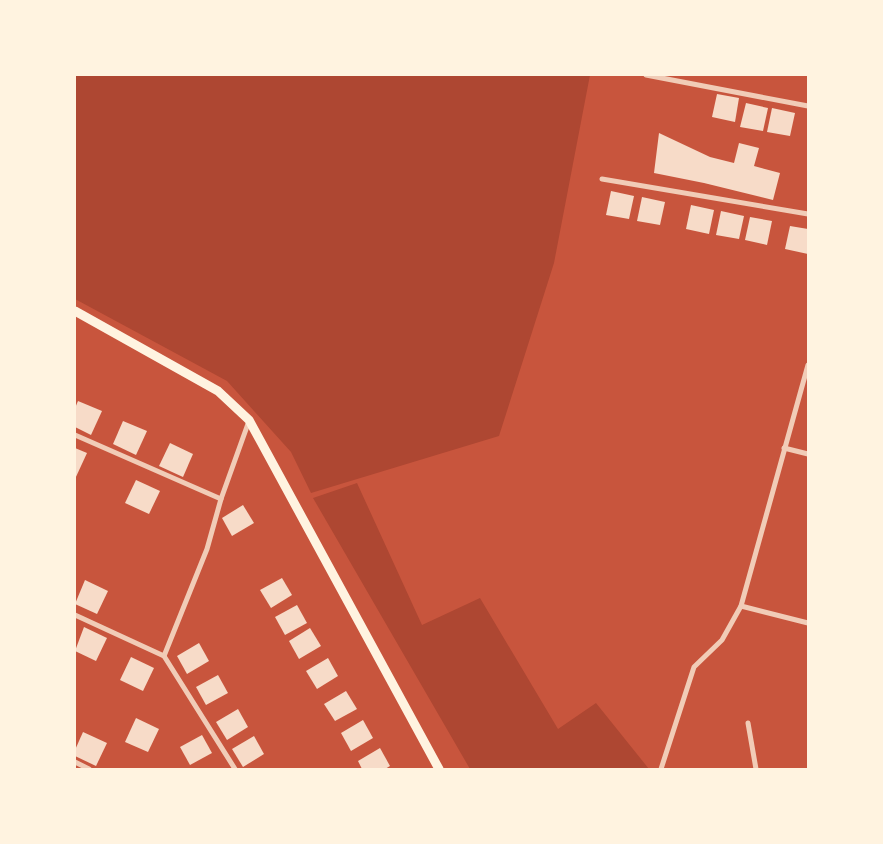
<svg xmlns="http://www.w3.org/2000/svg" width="883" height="844" font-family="'Noto Sans',sans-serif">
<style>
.green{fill:#ae4732}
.building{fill:#f7dbc8}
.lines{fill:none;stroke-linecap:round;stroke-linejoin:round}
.minor{stroke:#f1ccb7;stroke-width:5}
.secondary{stroke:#fff3e0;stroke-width:9}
</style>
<rect width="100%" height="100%" fill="#c8553d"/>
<g class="green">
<polygon points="75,75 590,75 554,263 499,436 311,493 291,452 227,381 75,299"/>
<polygon points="357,483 422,625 480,598 558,729 596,703 649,769 470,769 313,498"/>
</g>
<g class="building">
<polygon points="717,94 739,98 735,122 712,117"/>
<polygon points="746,103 768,108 763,131 740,127"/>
<polygon points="772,108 795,113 790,136 767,132"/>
<polygon points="659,133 710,157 734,163 739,143 759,148 754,166 780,173 773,200 704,183 654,173"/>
<polygon points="611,191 634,196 629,219 606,215"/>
<polygon points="642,197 665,202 660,225 637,221"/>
<polygon points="691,205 714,210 709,234 686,229"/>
<polygon points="721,211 744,216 739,239 716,235"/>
<polygon points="750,217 772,221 767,245 745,240"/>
<polygon points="790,226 808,229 808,254 785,249"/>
<polygon points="78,401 102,411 91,435 75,427 75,408"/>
<polygon points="123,421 147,431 136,455 113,444"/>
<polygon points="170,443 193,454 183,477 159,466"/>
<polygon points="75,448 87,453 75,479"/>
<polygon points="136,480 160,491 149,514 125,503"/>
<polygon points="243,505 254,523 232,536 222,518"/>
<polygon points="282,578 292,595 271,608 260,590"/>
<polygon points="85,580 108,591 97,614 75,604"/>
<polygon points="297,605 307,623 285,635 275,617"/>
<polygon points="84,627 107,638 96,661 75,651"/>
<polygon points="310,628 321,646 299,659 289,641"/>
<polygon points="199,643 209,661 187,674 177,656"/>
<polygon points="131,657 154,668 143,691 120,680"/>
<polygon points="328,658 338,676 317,689 306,671"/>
<polygon points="218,675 228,693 206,705 196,687"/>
<polygon points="346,691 357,709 335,721 324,704"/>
<polygon points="238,709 248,727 227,740 216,722"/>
<polygon points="136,718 159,729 148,752 125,742"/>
<polygon points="363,720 373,738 351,751 341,733"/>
<polygon points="83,732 107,743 96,766 75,756 75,750"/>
<polygon points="202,735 212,753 190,765 180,747"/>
<polygon points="254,736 264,754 243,767 232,749"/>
<polygon points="380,748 390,766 385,769 362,769 358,761"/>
</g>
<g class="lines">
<g class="minor">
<polyline points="646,75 808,106"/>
<polyline points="602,179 808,214"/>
<polyline points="75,435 221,499"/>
<polyline points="784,448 808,454"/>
<polyline points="741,606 808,623"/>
<polyline points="75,615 164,656 235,769"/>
<polyline points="164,656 207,549 221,499 249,421"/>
<polyline points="748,723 756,769"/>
<polyline points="75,762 89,769"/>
<polyline points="661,769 694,667 722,640 741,606 808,365"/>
</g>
<polyline class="secondary" points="75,311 218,391 249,420 439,769"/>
</g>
<rect width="883" height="844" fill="none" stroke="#fff3e0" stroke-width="152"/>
</svg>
